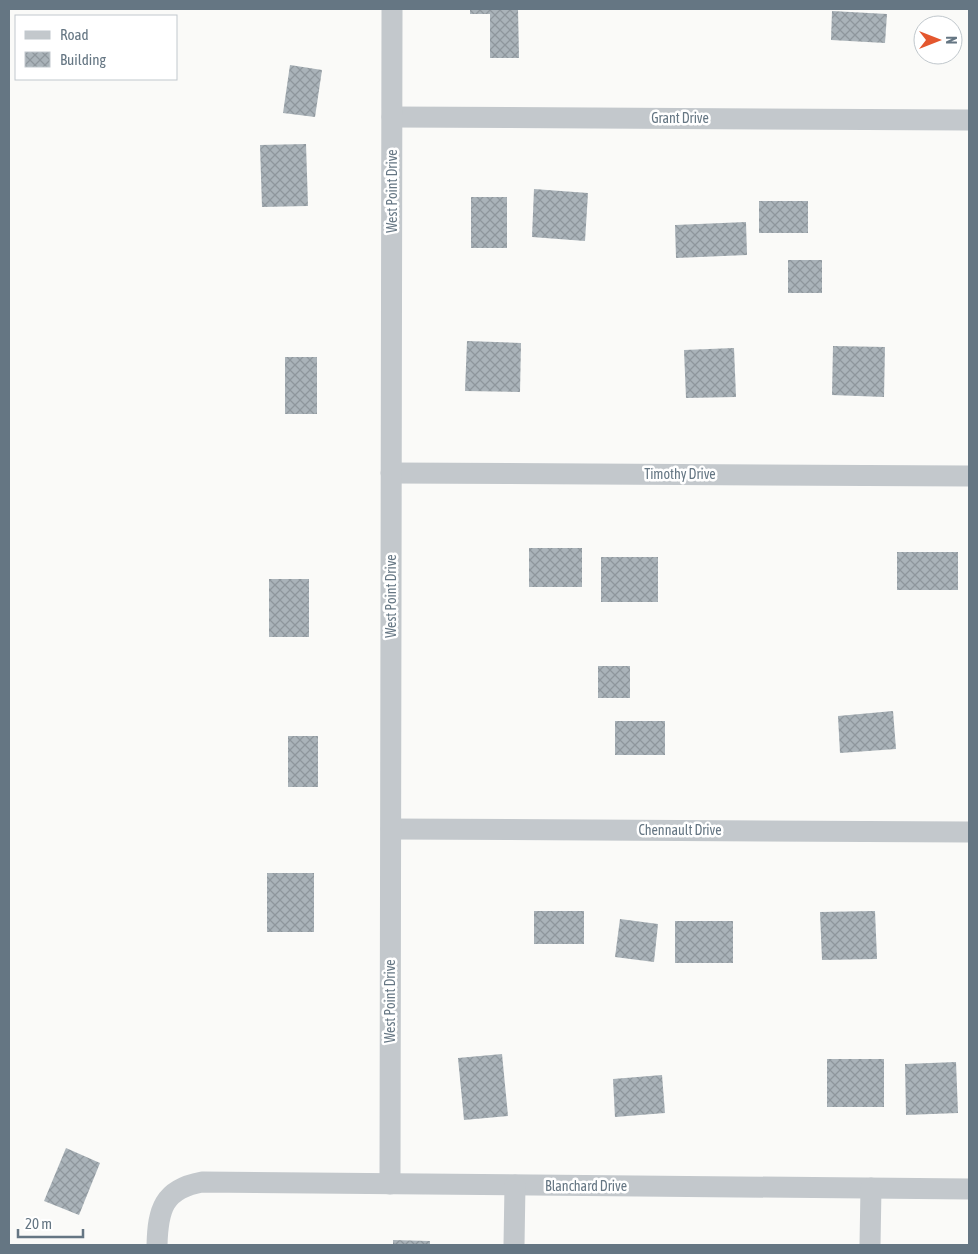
<svg xmlns="http://www.w3.org/2000/svg" width="978" height="1254" font-family="'Asap Condensed',sans-serif">
<style>
.building{fill:url(#building-cross-hatch)}
.lines{fill:none;stroke-linecap:round;stroke-linejoin:round}
.minor{stroke:#c3c8cc;stroke-width:21}
.labels{text-anchor:middle;stroke-width:5;stroke-linejoin:round;paint-order:stroke}
.street-label{font-size:14px;fill:#657683;stroke:#fff}
</style>
<defs>
<pattern id="building-cross-hatch" width="8" height="8" patternUnits="userSpaceOnUse" patternTransform="scale(1.25)"><rect width="8" height="8" fill="#aab3b9"/><path d="M0 0l8 8M0 8l8-8" fill="none" stroke="#8e969c"/></pattern>
</defs>
<rect width="100%" height="100%" fill="#fafaf8"/>
<g class="building">
<polygon points="470,9 518,9 519,58 490,58 490,14 470,14"/>
<polygon points="832,11 887,14 885,43 831,40"/>
<polygon points="290,65 322,70 315,117 283,113"/>
<polygon points="306,144 308,206 262,207 260,145"/>
<polygon points="534,189 588,193 585,241 532,237"/>
<rect x="471" y="197" width="36" height="51"/>
<rect x="759" y="201" width="49" height="32"/>
<polygon points="746,222 747,255 676,258 675,225"/>
<rect x="788" y="260" width="34" height="33"/>
<polygon points="467,341 521,343 520,392 465,391"/>
<polygon points="833,346 885,347 884,397 832,395"/>
<polygon points="734,348 736,397 686,398 684,350"/>
<rect x="285" y="357" width="32" height="57"/>
<rect x="529" y="548" width="53" height="39"/>
<rect x="897" y="552" width="61" height="38"/>
<rect x="601" y="557" width="57" height="45"/>
<rect x="269" y="579" width="40" height="58"/>
<rect x="598" y="666" width="32" height="32"/>
<polygon points="893,711 896,749 840,753 838,716"/>
<rect x="615" y="721" width="50" height="34"/>
<rect x="288" y="736" width="30" height="51"/>
<rect x="267" y="873" width="47" height="59"/>
<rect x="534" y="911" width="50" height="33"/>
<polygon points="875,911 877,959 822,960 820,912"/>
<polygon points="620,919 658,924 654,962 615,957"/>
<rect x="675" y="921" width="58" height="42"/>
<polygon points="502,1054 508,1116 464,1120 458,1058"/>
<rect x="827" y="1059" width="57" height="48"/>
<polygon points="956,1062 958,1113 906,1115 905,1064"/>
<polygon points="662,1075 665,1113 615,1117 613,1079"/>
<polygon points="66,1148 100,1163 79,1215 44,1201"/>
<polygon points="393,1240 430,1241 430,1245 393,1245"/>
</g>
<g class="lines">
<g class="minor">
<polyline points="392,117 969,120"/>
<polyline points="391,473 969,476"/>
<polyline points="391,829 969,832"/>
<polyline points="390,1184 392,9"/>
<path d="M 157,1245 C 158,1210 163,1189 202,1182 L 969,1189"/>
<polyline points="514,1245 515,1185"/>
<polyline points="870,1245 871,1188"/>
</g>
</g>
<g class="labels">
<g class="street-label">
<text x="680" y="123">Grant Drive</text>
<text transform="translate(392 191) rotate(-90)" y="5">West Point Drive</text>
<text x="680" y="479">Timothy Drive</text>
<text transform="translate(391 596) rotate(-90)" y="5">West Point Drive</text>
<text x="680" y="835">Chennault Drive</text>
<text transform="translate(390 1001) rotate(-90)" y="5">West Point Drive</text>
<text x="586" y="1191">Blanchard Drive</text>
</g>
</g>
<rect width="978" height="1254" fill="none" stroke="#657683" stroke-width="20"/>
<rect x="15" y="15" width="162" height="65" fill="#ffffff" stroke="#c1c8cd"/>
<rect x="25" y="31" width="25" height="8" fill="#c3c8cc" stroke="#c1c8cd"/>
<text x="60" y="40" font-size="15" fill="#657683">Road</text>
<rect x="25" y="52" width="25" height="15" fill="url(#building-cross-hatch)" stroke="#c1c8cd"/>
<text x="60" y="65" font-size="15" fill="#657683">Building</text>
<g transform="translate(938 40) rotate(90)"><circle r="24" fill="#ffffff" stroke="#c1c8cd"/>
<path d="M0-4L9 19L0 12L-9 19Z" fill="#e4572e"/>
<text y="-8" font-size="14" font-weight="bold" text-anchor="middle" fill="#657683">N</text>
</g>
<path d="M18 1229v8h65v-8" fill="none" stroke="#657683" stroke-width="2.5"/>
<text x="25" y="1229" font-size="15" fill="#657683" stroke="#ffffff" stroke-width="4" paint-order="stroke">20 m</text>
</svg>
